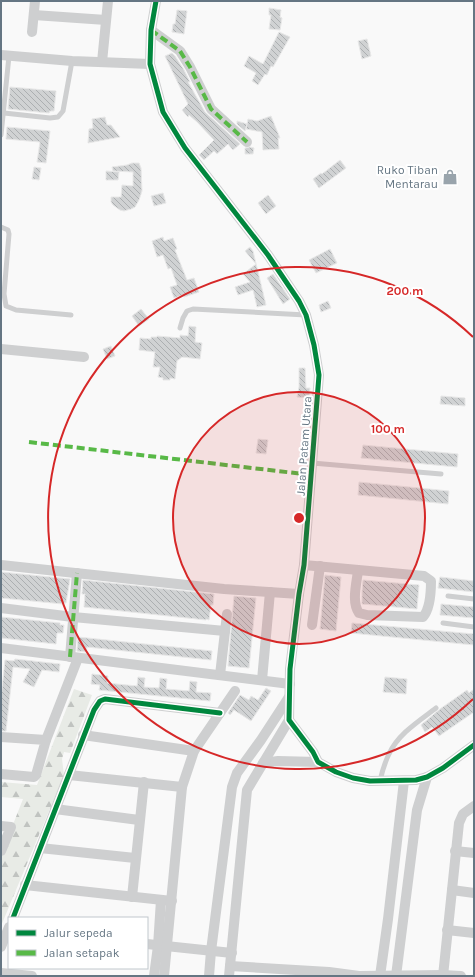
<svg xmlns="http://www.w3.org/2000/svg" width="475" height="977" font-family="Karla,sans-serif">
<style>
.forest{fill:url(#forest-firs)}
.building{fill:url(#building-back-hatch);stroke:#e8e8e8}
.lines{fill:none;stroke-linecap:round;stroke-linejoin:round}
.lane{stroke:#cecfd0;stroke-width:5}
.street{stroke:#cecfd0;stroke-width:10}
.quiet{stroke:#58b947;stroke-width:4;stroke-dasharray:8 4;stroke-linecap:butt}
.cycleway-casing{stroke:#fff;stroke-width:8}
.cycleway{stroke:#00873e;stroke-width:5}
.ring{fill:none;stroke:#d62828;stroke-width:2}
.labels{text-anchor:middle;stroke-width:4;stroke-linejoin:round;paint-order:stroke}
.poi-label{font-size:12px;fill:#657683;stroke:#fff;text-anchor:end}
.street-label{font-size:12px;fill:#657683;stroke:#fff}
.centre{fill:#d62828;stroke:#fff;stroke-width:2}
.ring-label{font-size:12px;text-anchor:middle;font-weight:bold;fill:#d62828;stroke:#fff;stroke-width:4;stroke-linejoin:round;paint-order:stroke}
</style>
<defs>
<pattern id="forest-firs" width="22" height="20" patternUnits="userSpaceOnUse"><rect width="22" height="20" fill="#e8ebe6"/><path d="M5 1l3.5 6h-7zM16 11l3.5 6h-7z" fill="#c0c3c0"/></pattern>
<pattern id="building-back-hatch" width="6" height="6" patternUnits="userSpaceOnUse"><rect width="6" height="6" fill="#d0d2d3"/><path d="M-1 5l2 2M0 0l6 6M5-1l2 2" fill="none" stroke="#acafb1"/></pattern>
</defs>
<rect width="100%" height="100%" fill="#f9f9f9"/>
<polygon class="forest" points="74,689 92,695 70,753 64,752 62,759 64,775 1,926 1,855 23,799 1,797 1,782 37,785"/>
<g class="building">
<polygon points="269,8 281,10 280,17 282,18 280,30 269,29 271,15 269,15"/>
<polygon points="177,10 187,11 184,34 172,32 173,24 175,24"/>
<polygon points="279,32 290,37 273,67 271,66 267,75 265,74 258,85 252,81 256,73 244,66 249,56 263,64"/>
<polygon points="367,39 371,56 362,59 358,41"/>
<polygon points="172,53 175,56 184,70 190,82 188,82 205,112 240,144 233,150 228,144 217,154 214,151 204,160 199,155 214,140 197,122 189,115 188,117 182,110 188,104 165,56"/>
<polygon points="10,87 56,91 54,111 50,111 49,113 8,109"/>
<polygon points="271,116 280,138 278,138 279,149 263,150 262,132 246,129 248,119 257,121"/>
<polygon points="105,117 107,125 111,125 120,137 88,143 89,129 93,128 92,119"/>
<polygon points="237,121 247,124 245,131 237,124"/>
<polygon points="7,127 50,131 46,163 37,162 40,142 6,139"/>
<polygon points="250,147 254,148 253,154 245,154 245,148"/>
<polygon points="340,160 346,168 319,188 313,179 321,173 322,174"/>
<polygon points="132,163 139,163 141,168 142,191 139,200 135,207 131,209 124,211 120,210 113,205 111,202 111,197 121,197 122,185 133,186 133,172 113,171 112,167 127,165"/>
<polygon points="34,167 41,168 39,180 32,179"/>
<polygon points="106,171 119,172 118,180 106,180"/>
<polygon points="163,193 166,203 154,206 151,196"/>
<polygon points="268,195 276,206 266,214 258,203"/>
<polygon points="163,237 164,241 173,238 177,249 175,250 187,280 194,278 199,292 184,297 183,295 174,298 170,287 177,285 171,268 168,269 163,255 157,257 152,241"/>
<polygon points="250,247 253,251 266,305 257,307 253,290 238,295 235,287 250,282 243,274 256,264 245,251"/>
<polygon points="330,249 337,263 316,273 309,260"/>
<polygon points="273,274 290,299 283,304 267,278"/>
<polygon points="328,301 331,308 321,312 319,305"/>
<polygon points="141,309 149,319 139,326 132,316"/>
<polygon points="189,326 196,327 195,342 202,343 200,359 182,357 177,361 175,379 170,378 170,380 163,380 163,378 158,377 160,367 153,367 155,352 139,350 140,338 151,339 151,337 157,337 157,336 180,338 180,335 188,336"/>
<polygon points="111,346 115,356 107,359 103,349"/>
<polygon points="299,368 305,368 306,388 310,388 309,398 297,397 299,387"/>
<polygon points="441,396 465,398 465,406 440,404"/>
<polygon points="258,439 268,440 266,454 256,453"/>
<polygon points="363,445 458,454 457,467 361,458"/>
<polygon points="359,482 449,491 448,504 358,495"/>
<polygon points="1,572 70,579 66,603 63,603 63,604 1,598"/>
<polygon points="325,575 341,577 336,631 320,629"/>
<polygon points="440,577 474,581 474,592 438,588"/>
<polygon points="83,580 214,594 213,605 211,605 209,620 206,619 206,620 84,607 85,594 82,594"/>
<polygon points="363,580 419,585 417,609 362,604 362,592"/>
<polygon points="234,596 256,598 249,668 228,666"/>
<polygon points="441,604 474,607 474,618 440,615"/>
<polygon points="1,617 60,623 60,625 64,625 63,633 57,633 56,644 1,638"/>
<polygon points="352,623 474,634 474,645 351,633"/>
<polygon points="78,637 212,651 211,660 87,647 86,652 77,651"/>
<polygon points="15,659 60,664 59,672 42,670 34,687 23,682 30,669 13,667 6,731 1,731 1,698 5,660 14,661"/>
<polygon points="92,674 108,676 107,683 137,686 138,677 145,678 144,687 159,688 160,678 167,679 166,689 189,691 190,681 197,682 196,692 211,693 210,701 99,690 100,685 91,684"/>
<polygon points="385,677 407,679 406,694 383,692"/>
<polygon points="266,688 271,691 251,721 234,710 230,715 228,713 240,695 249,700 251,696 258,700"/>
<polygon points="474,689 474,712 439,736 432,727 425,732 421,725 427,720 440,709 467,690 469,693"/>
</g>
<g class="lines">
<g class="lane">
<polyline points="4,113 50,118 58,117 63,111 72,61"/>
<polyline points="1,135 9,56"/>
<polyline points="1,227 8,230 9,234 4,294 6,306 16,310 71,315"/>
<polyline points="180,328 183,318 187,311 193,309 306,315"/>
<polyline points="312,463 441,474"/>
<polyline points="448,596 474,599"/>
<polyline points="443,623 474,627"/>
<path d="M 380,781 C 382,772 385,762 389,754 C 398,734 419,721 436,708"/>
</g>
<g class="street">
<polyline points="156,1 151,30 150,64 163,112 185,148 268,255 299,301 306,315 314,345 319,375 304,565 299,594 290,669 289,720 313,752 318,762 336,772 353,778 370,781 416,780 427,777 443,768 474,745"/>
<polyline points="34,15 106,20"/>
<polyline points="151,30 180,51 190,67 211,109 247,142"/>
<polyline points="32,32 35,1"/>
<polyline points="1,55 72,61 150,64"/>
<polyline points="102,62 108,1"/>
<polyline points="1,349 84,357"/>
<polyline points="1,565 224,589 299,594"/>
<path d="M 304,565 L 424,576 L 431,581 C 431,592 430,609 423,617 L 367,615 L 359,613 C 351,602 357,582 358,570"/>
<polyline points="1,608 73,617 225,631"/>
<polyline points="312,625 320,566"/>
<polyline points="1,648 290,684"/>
<polyline points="70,657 77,573"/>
<polyline points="220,675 227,614"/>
<polyline points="262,680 270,592"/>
<polyline points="83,735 194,751"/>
<polyline points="1,737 46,740 36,775 34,777 1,774"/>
<polyline points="46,740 78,658"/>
<polyline points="263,763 278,761 318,762"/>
<polyline points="69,775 182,787"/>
<polyline points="55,809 139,820"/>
<polyline points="1,826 11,827 1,851"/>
<polyline points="40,848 135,858"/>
<polyline points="455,851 474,853"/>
<polyline points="25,885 172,901"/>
<polyline points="452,890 474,893"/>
<polyline points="132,897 144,782"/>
<polyline points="13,918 94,710 100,701 105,699 220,713"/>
<polyline points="447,930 474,933"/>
<polyline points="147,944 232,953"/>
<polyline points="1,947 9,927"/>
<polyline points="230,966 329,972 359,976 443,975 461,976"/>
<polyline points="1,973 32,976"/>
<polyline points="154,976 158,946 161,900"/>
<polyline points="164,976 182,787 194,751 235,691"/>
<polyline points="209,976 211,951 232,787 237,773 261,740 289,697"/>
<polyline points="229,976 247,790 289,720"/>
<polyline points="380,976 388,919 404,781"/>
<polyline points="396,976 417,810 427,777"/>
<polyline points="443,976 459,823 463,814 474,806"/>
</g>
<g class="quiet">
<polyline points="151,30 180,51 190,67 211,109 247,142"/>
<polyline points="29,442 312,475"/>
<polyline points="70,657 77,573"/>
</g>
<g class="cycleway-casing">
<g id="cycleway">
<polyline points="156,1 151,30 150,64 163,112 185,148 268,255 299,301 306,315 314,345 319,375 304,565 299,594 290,669 289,720 313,752 318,762 336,772 353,778 370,781 416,780 427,777 443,768 474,745"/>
<polyline points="13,918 94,710 100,701 105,699 220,713"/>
</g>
</g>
<use href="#cycleway" class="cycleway"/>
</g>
<circle cx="299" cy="518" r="126" fill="#d62828" fill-opacity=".12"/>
<g class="ring">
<circle cx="299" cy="518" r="126"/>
<path d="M473 699A251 251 0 1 1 473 337"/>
</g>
<defs>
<g id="shop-bare" transform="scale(1.2)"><path d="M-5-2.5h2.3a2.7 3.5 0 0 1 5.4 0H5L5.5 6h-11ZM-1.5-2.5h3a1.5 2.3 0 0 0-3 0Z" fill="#99a4ac" stroke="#fff" stroke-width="2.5" paint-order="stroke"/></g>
</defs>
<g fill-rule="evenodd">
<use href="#shop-bare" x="450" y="177"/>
</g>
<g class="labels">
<g class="poi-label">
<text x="438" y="174">Ruko Tiban<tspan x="438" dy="14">Mentarau</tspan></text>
</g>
<g class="street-label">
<text transform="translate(304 446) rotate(-86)" y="4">Jalan Patam Utara</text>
</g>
</g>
<circle cx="299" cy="518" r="6" class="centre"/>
<g class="ring-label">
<text x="405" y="295">200 m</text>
<text x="388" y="433">100 m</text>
</g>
<rect width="475" height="977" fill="none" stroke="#657683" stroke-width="4"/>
<rect x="8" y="917" width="140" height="52" fill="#ffffff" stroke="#c1c8cd"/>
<rect x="16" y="930" width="20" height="6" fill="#00873e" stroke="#c1c8cd"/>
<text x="44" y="937" font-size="12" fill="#657683">Jalur sepeda</text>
<rect x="16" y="950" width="20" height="6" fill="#58b947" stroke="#c1c8cd"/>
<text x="44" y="957" font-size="12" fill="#657683">Jalan setapak</text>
</svg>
